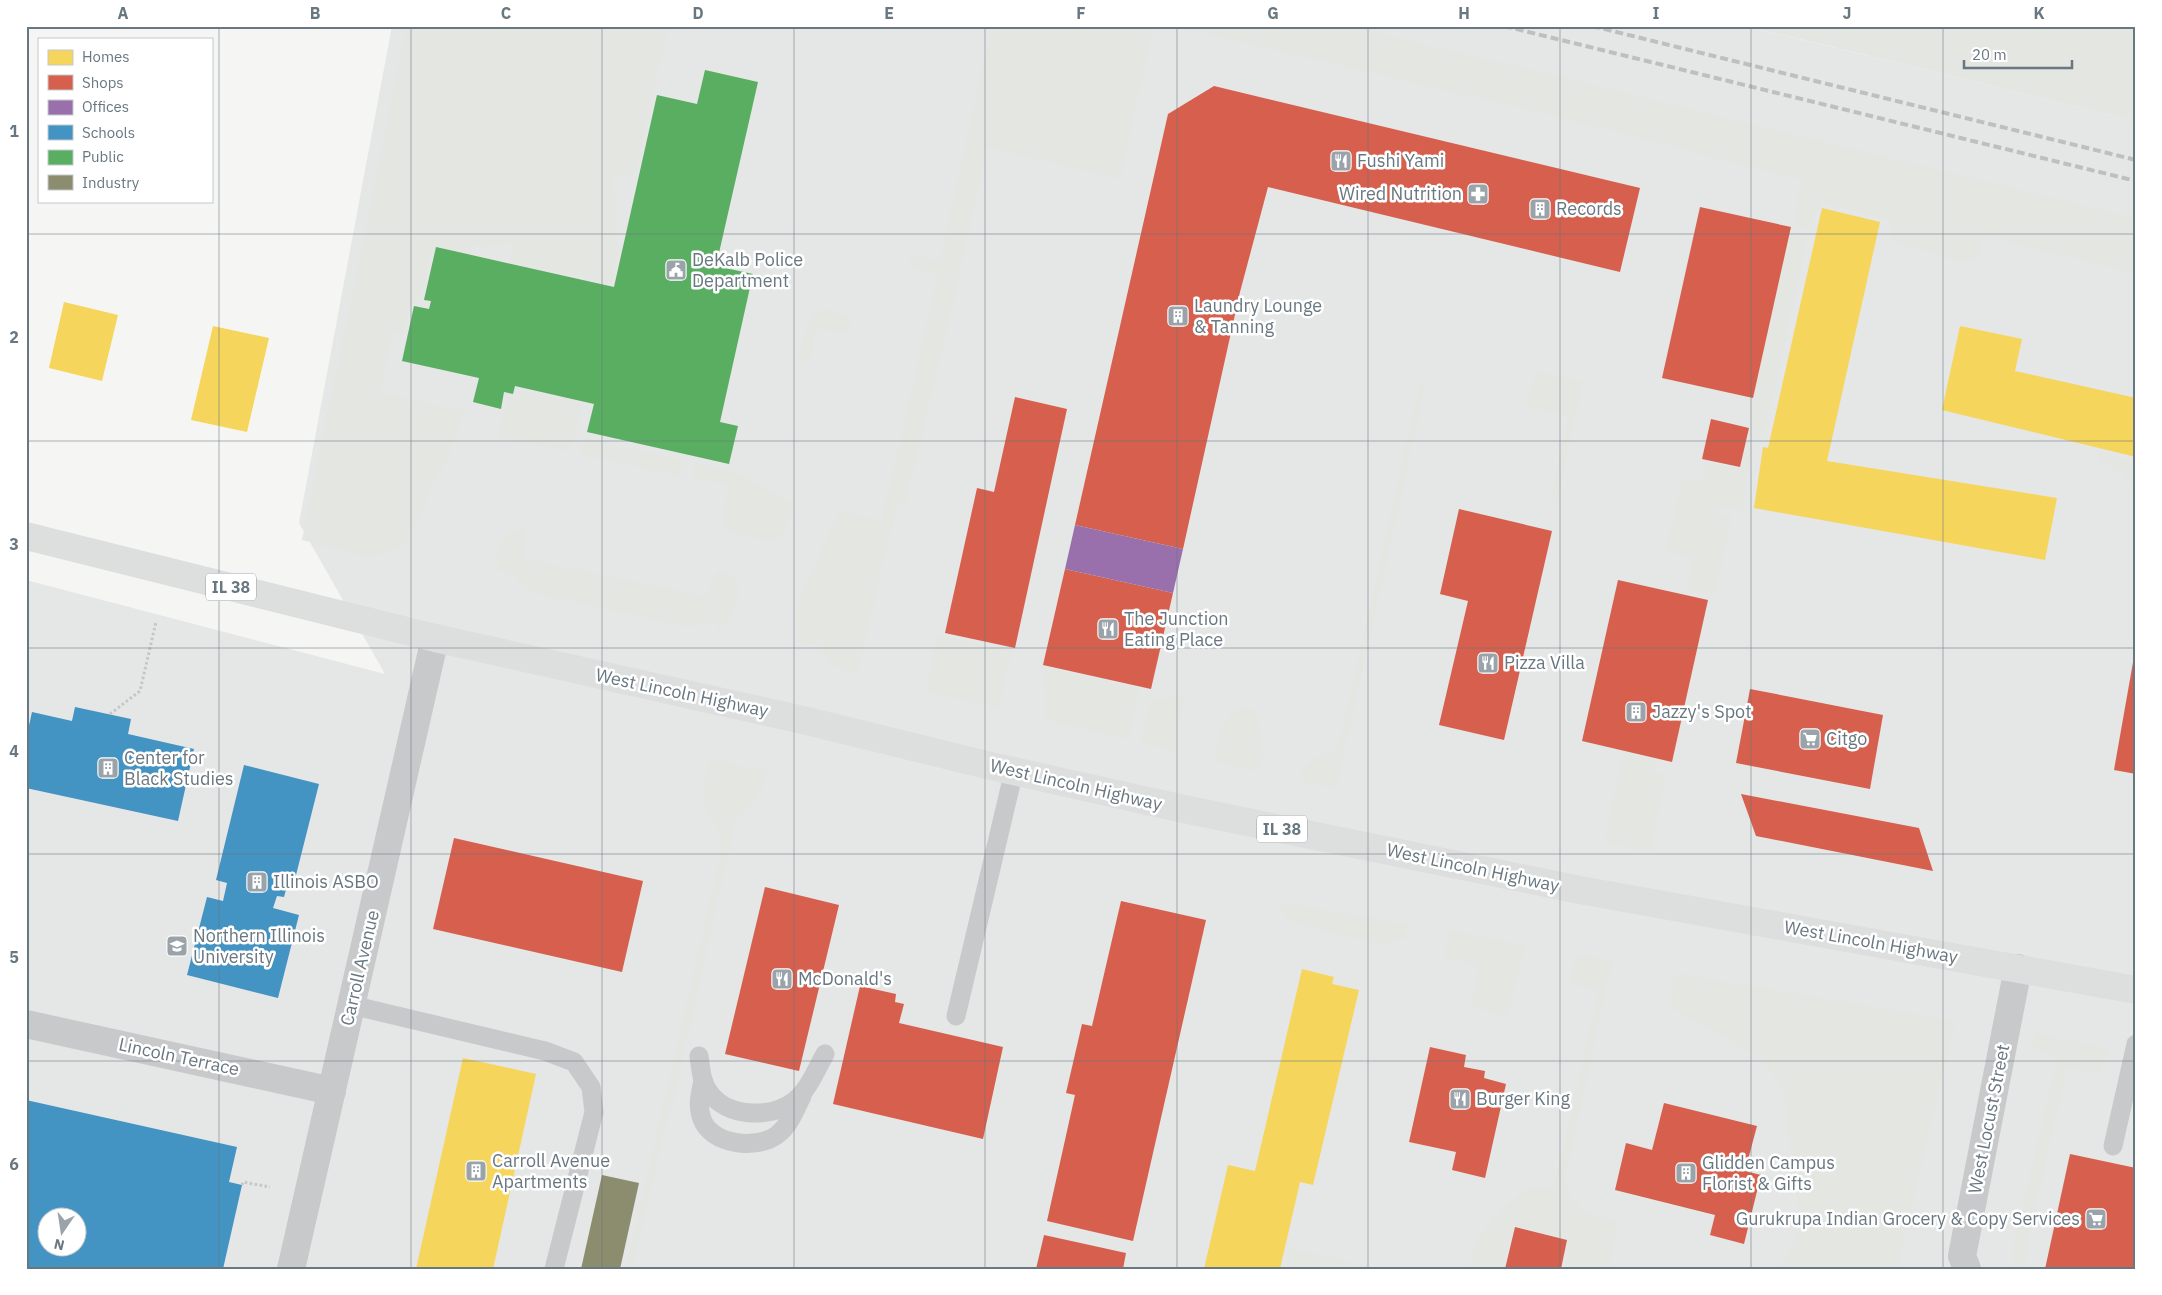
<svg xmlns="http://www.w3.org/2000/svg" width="2162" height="1295" font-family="'IBM Plex Sans',sans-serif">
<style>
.built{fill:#e5e6e6;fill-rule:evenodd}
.green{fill:#e4e6e2}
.homes{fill:#f6d55c}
.shops{fill:#d6604d}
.offices{fill:#9970ab}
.schools{fill:#4393c3;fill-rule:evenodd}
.public{fill:#5aae61}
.industry{fill:#8c8c6e}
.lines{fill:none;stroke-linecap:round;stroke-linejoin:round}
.path{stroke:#c5c6c7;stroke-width:3;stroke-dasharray:2.5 2.5;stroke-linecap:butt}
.lane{stroke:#c7c9ca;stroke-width:19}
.street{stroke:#c7c9ca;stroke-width:28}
.primary{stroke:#dddede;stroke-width:28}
.rail{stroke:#bebfbf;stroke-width:4;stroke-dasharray:8 4;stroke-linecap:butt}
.grid{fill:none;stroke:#687780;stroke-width:1;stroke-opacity:0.55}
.labels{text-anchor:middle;stroke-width:5;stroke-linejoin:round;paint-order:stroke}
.shield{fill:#fff;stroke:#95a0a6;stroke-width:1}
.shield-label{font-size:16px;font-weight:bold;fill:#687780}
.poi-label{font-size:18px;fill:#687780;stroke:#fff;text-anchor:start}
.street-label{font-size:18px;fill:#687780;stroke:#fff}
.neatline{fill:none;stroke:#687780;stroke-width:2}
.grid-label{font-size:16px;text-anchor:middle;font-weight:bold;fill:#687780}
</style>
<rect width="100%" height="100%" fill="#f5f5f4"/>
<path class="built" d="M 392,26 L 1745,26 L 2136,121 L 2136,1269 L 26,1269 L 26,580 L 385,674 L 299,523 ZM 48,1218 L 78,1218 L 78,1248 L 48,1248 Z"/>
<g class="green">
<polygon points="407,26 668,26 634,177 613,174 618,251 611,284 509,262 514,241 483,247 472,245 469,254 433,248 420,298 409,306 402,334 392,332 380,393 465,411 445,464 431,486 414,530 405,544 385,553 369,557 302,540"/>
<polygon points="992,26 1153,26 1120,179 987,147 953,302 906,502 899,501 892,523 857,675 833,665 816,643 801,646 796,629 795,615 797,606 837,516 844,512 882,520 938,275 909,267 908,261 914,255 940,261"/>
<polygon points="1172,26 1351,26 2136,218 2136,274 1983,236 1979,254 1972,262 1961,262 1893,242 1889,232 1893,221 1822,202 1815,211 1813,229 1796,227 1795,215 1802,180 1537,112"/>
<polygon points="1746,26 2136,26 2136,121"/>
<polygon points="1791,235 1807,239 1764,436 1754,434 1742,511 1719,506 1717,514 1732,516 1714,595 1687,589 1693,565 1692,558 1666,550 1683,477 1701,482 1707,463 1742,469 1751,426 1748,424"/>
<path d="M 829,309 C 843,312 853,320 849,334 L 816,329 L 809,362 L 798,360 L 809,319 L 816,312 Z"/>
<polygon points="1536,370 1583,382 1556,501 1551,499 1569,417 1527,406"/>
<path d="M 1420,384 L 1425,385 L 1422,400 L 1336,789 L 1306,783 L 1302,779 L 1302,770 C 1314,756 1323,755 1339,748 Z"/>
<polygon points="519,391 581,404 571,452 499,437 502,413 505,413 507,397 518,398"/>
<polygon points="585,438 683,460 679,476 581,455"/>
<polygon points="2099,453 2136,461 2136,488 2124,475 2098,459"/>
<path d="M 694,463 L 734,471 L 790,503 L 793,510 L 781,536 L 774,541 L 736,534 L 726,529 C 720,515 728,500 730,485 L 692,477 Z"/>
<path d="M 520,529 L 525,529 L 526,532 L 522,558 L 708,597 L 715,572 C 749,564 742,621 718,629 L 713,621 L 693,627 L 683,626 L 533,593 L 511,575 L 498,570 L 497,550 L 506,537 Z"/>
<polygon points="938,635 1011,651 999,708 928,692 927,682"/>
<polygon points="1044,667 1139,689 1128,740 1046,720"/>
<polygon points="1169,697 1181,697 1184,701 1173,751 1141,743 1151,702"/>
<path d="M 1243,708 L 1254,710 L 1258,717 L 1263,757 L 1255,771 L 1217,762 C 1214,749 1222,722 1232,713 C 1235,710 1240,709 1243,708 Z"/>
<polygon points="1623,755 1656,762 1654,771 1665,776 1651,851 1604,843"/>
<path d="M 716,760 L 766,771 C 770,788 745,809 735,822 L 674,1097 L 664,1132 L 632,1269 L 626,1269 L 718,868 L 722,835 C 702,804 698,802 708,765 Z"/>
<polygon points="1279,902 1406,924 1406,939 1381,944 1322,931 1289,920"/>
<polygon points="1449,931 1525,944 1508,1017 1471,1008 1480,967 1446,958 1444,956"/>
<path d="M 1576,954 L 1612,961 L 1565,1179 L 1569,1195 L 1585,1211 L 1618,1223 L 1608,1266 L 1616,1269 L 1564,1269 L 1570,1240 L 1513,1225 L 1502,1269 L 1470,1269 C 1471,1258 1473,1249 1478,1239 C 1484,1226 1517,1192 1531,1189 C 1538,1187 1547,1188 1554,1187 L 1599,991 L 1569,983 Z"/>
<path d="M 1677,973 L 1955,1021 L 1897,1269 L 1787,1269 L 1782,1267 L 1796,1239 L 1799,1215 L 1784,1092 C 1761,1047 1711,1033 1671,1008 L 1671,985 Z"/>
<path d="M 2037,1034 L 2108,1048 C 2101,1079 2092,1071 2067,1067 L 2031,1226 L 2025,1269 L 2012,1269 L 2015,1240 L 2058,1056 L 2031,1047 Z"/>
<polygon points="1290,1248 1378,1269 1285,1269"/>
</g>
<g class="homes">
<polygon points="1822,208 1880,222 1827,461 2057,498 2045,560 1754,508 1763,447 1768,448"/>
<polygon points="64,302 118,315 102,381 49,368"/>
<polygon points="213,326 269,338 247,432 191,420"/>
<polygon points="1960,326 2022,339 2015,371 2136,398 2136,457 1942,410"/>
<polygon points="1302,969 1334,977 1332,984 1359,990 1313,1185 1300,1182 1280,1269 1204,1269 1228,1165 1255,1171"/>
<polygon points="463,1058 536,1074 493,1269 416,1269"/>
</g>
<g class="shops">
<polygon points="1214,86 1640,188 1620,272 1268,187 1240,292 1183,549 1075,525 1168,114"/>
<polygon points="1700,207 1791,227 1753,398 1662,378"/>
<polygon points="1015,397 1067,409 1015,648 945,633 977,488 994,492"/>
<polygon points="1711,419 1749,428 1740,467 1702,459"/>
<polygon points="1459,509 1552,531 1504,740 1439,725 1468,601 1440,594"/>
<polygon points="1065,569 1173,593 1151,689 1043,665"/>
<polygon points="1618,580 1708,600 1672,762 1582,741"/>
<polygon points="2135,651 2136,651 2136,774 2114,770"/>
<polygon points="1750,689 1883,715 1870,789 1736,763"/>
<polygon points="1741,794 1919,828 1933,871 1756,836"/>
<polygon points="454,838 643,881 622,972 433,929"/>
<polygon points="765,887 839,905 799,1071 725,1054"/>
<polygon points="1121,901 1206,920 1133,1241 1047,1221 1075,1095 1066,1093 1082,1024 1092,1026"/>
<polygon points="860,986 896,994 895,1002 904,1004 899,1023 1003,1047 983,1139 833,1104"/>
<polygon points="1430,1047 1466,1055 1464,1067 1485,1071 1484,1078 1506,1084 1485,1178 1452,1170 1456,1152 1409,1142"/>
<polygon points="1664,1103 1757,1126 1745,1171 1761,1175 1744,1244 1710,1235 1715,1215 1615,1190 1626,1143 1652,1150"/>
<polygon points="2070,1154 2136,1168 2136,1269 2045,1269"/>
<polygon points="1515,1227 1567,1240 1561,1269 1505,1269"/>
<polygon points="1044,1235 1126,1253 1123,1269 1036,1269"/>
</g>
<polygon class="offices" points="1075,525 1183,549 1173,593 1065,569"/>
<g class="schools">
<polygon points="75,707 131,719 128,734 194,749 178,821 26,788 26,739 32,712 72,721"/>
<polygon points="244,765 319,784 294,883 288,882 284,897 277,896 273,908 299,915 278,998 187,975 207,897 223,901 227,883 216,880"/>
<path d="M 26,1100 L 237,1147 L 229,1182 L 242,1185 L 223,1269 L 26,1269 ZM 48,1218 L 78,1218 L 78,1248 L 48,1248 Z"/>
</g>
<polygon class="public" points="705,70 758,82 716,266 753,274 720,422 738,426 729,464 587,432 594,404 515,386 513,394 504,392 501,409 473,402 479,378 402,361 414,306 429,309 431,301 424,300 436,247 614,287 657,95 697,104"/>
<polygon class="industry" points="602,1175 639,1183 620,1269 581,1269"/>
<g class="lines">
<g class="path">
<polyline points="110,714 140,691 156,622"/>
<polyline points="242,1185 243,1182 270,1187"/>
</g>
<g class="lane">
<polyline points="351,1005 545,1051 574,1062 591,1087 594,1112 554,1269"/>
<polyline points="956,1016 1014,771"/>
<path d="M 699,1056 C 701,1069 701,1081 709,1092 C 726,1117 770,1119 793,1102 C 808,1091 816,1070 825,1054"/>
<path d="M 703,1081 C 700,1094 697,1106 702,1119 C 711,1145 757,1150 777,1135 C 790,1125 795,1110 802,1096"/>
<polyline points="2113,1146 2136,1044"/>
</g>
<g class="street">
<polyline points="26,1024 332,1091"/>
<polyline points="291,1269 435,638"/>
<polyline points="1967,1269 1962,1256 2018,968"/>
</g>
<polyline class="primary" points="26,536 435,638 803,720 995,767 1179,808 1580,890 2136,990"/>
<g class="rail">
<polyline points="1504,26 2136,181"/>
<polyline points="1592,26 2136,160"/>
</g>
</g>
<path class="grid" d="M 219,26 L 219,1269M 411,26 L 411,1269M 602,26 L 602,1269M 794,26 L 794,1269M 985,26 L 985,1269M 1177,26 L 1177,1269M 1368,26 L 1368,1269M 1560,26 L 1560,1269M 1751,26 L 1751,1269M 1943,26 L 1943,1269M 26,234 L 2136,234M 26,441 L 2136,441M 26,648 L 2136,648M 26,854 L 2136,854M 26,1061 L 2136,1061"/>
<defs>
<g id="restaurant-square" transform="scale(1.125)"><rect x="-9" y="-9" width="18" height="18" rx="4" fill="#99a3a9" stroke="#fff"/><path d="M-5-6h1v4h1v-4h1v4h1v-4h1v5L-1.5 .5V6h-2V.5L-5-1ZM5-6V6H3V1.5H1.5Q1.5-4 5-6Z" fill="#fff"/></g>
<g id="pharmacy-square" transform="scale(1.125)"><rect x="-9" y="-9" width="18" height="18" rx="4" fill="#99a3a9" stroke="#fff"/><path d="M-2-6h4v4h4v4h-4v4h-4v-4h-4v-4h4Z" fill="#fff"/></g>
<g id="building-square" transform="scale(1.125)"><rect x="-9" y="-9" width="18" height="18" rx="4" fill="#99a3a9" stroke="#fff"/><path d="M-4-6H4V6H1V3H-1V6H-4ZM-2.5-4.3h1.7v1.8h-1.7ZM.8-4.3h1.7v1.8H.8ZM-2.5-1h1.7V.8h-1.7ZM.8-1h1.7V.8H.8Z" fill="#fff"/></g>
<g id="civic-square" transform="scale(1.125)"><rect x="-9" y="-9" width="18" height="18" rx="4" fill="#99a3a9" stroke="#fff"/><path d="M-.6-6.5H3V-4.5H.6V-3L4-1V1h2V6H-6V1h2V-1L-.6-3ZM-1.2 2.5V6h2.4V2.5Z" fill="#fff"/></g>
<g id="supermarket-square" transform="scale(1.125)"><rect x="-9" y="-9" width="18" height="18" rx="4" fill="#99a3a9" stroke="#fff"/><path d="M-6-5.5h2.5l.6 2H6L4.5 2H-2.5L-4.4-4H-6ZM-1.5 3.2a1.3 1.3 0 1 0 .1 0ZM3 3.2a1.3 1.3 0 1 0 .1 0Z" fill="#fff"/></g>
<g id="university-square" transform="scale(1.125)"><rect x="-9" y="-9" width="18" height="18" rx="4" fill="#99a3a9" stroke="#fff"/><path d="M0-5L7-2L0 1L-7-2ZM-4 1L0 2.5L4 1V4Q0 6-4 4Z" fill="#fff"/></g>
</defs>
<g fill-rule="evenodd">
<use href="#restaurant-square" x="1341" y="161"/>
<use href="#pharmacy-square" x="1478" y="194"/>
<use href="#building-square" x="1540" y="209"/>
<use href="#civic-square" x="676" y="270"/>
<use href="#building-square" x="1178" y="316"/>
<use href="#restaurant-square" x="1108" y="629"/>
<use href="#restaurant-square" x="1488" y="663"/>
<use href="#building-square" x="1636" y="712"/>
<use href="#supermarket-square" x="1810" y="739"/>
<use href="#building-square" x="108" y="768"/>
<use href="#building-square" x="257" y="882"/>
<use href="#university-square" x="177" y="946"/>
<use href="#restaurant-square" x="782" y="979"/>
<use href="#restaurant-square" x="1460" y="1099"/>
<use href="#building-square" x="476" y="1171"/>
<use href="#building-square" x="1686" y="1173"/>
<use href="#supermarket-square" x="2096" y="1219"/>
</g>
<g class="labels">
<g class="shield">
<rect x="206" y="573.5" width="50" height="27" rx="4"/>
<rect x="1257" y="815.5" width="50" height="27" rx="4"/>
</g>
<g class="shield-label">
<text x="231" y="593">IL 38</text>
<text x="1282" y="835">IL 38</text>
</g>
<g class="poi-label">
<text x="1357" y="167">Fushi Yami</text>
<text x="1462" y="200" text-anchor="end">Wired Nutrition</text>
<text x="1556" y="215">Records</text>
<text x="692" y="266">DeKalb Police<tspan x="692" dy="21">Department</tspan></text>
<text x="1194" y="312">Laundry Lounge<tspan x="1194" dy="21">&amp; Tanning</tspan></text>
<text x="1124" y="625">The Junction<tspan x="1124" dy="21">Eating Place</tspan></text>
<text x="1504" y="669">Pizza Villa</text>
<text x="1652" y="718">Jazzy's Spot</text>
<text x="1826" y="745">Citgo</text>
<text x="124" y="764">Center for<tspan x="124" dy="21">Black Studies</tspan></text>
<text x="273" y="888">Illinois ASBO</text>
<text x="193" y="942">Northern Illinois<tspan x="193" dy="21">University</tspan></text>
<text x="798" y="985">McDonald's</text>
<text x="1476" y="1105">Burger King</text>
<text x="492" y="1167">Carroll Avenue<tspan x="492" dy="21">Apartments</tspan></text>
<text x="1702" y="1169">Glidden Campus<tspan x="1702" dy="21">Florist &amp; Gifts</tspan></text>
<text x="2080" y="1225" text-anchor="end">Gurukrupa Indian Grocery &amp; Copy Services</text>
</g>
<g class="street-label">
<text transform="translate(682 693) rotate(12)" y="6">West Lincoln Highway</text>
<text transform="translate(1076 785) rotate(13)" y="6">West Lincoln Highway</text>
<text transform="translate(1473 868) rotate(12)" y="6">West Lincoln Highway</text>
<text transform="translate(1871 942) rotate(10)" y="6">West Lincoln Highway</text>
<text transform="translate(360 968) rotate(-77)" y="6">Carroll Avenue</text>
<text transform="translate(179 1057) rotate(12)" y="6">Lincoln Terrace</text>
<text transform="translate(1989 1119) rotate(-79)" y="6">West Locust Street</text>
</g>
</g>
<rect width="2162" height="1295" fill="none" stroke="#ffffff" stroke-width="55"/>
<rect x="38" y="38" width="175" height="165" fill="#ffffff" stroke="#c3c9cc"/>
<rect x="48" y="50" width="25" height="15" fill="#f6d55c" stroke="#c3c9cc"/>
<text x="82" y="62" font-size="15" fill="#687780">Homes</text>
<rect x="48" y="75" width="25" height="15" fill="#d6604d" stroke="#c3c9cc"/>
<text x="82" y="88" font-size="15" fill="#687780">Shops</text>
<rect x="48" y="100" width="25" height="15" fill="#9970ab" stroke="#c3c9cc"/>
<text x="82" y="112" font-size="15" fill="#687780">Offices</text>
<rect x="48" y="125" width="25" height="15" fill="#4393c3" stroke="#c3c9cc"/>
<text x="82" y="138" font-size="15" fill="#687780">Schools</text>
<rect x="48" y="150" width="25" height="15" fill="#5aae61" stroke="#c3c9cc"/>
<text x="82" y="162" font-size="15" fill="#687780">Public</text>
<rect x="48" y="175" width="25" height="15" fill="#8c8c6e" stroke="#c3c9cc"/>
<text x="82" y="188" font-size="15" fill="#687780">Industry</text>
<g transform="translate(62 1232) rotate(193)"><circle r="24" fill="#ffffff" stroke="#c3c9cc"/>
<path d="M0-4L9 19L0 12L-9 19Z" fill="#99a3a9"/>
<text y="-8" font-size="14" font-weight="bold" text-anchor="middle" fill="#687780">N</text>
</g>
<path d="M1964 60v8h108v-8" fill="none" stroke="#687780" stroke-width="2.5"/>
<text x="1972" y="60" font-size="15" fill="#687780" stroke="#ffffff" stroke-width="4" paint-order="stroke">20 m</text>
<rect x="28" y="28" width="2106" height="1240" class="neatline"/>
<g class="grid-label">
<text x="123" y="19">A</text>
<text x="315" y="19">B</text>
<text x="506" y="19">C</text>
<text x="698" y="19">D</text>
<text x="889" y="19">E</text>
<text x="1081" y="19">F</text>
<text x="1273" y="19">G</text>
<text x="1464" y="19">H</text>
<text x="1656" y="19">I</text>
<text x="1847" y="19">J</text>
<text x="2039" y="19">K</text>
<text x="14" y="137">1</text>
<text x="14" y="343">2</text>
<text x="14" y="550">3</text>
<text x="14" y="757">4</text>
<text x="14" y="963">5</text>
<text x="14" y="1170">6</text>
</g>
</svg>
